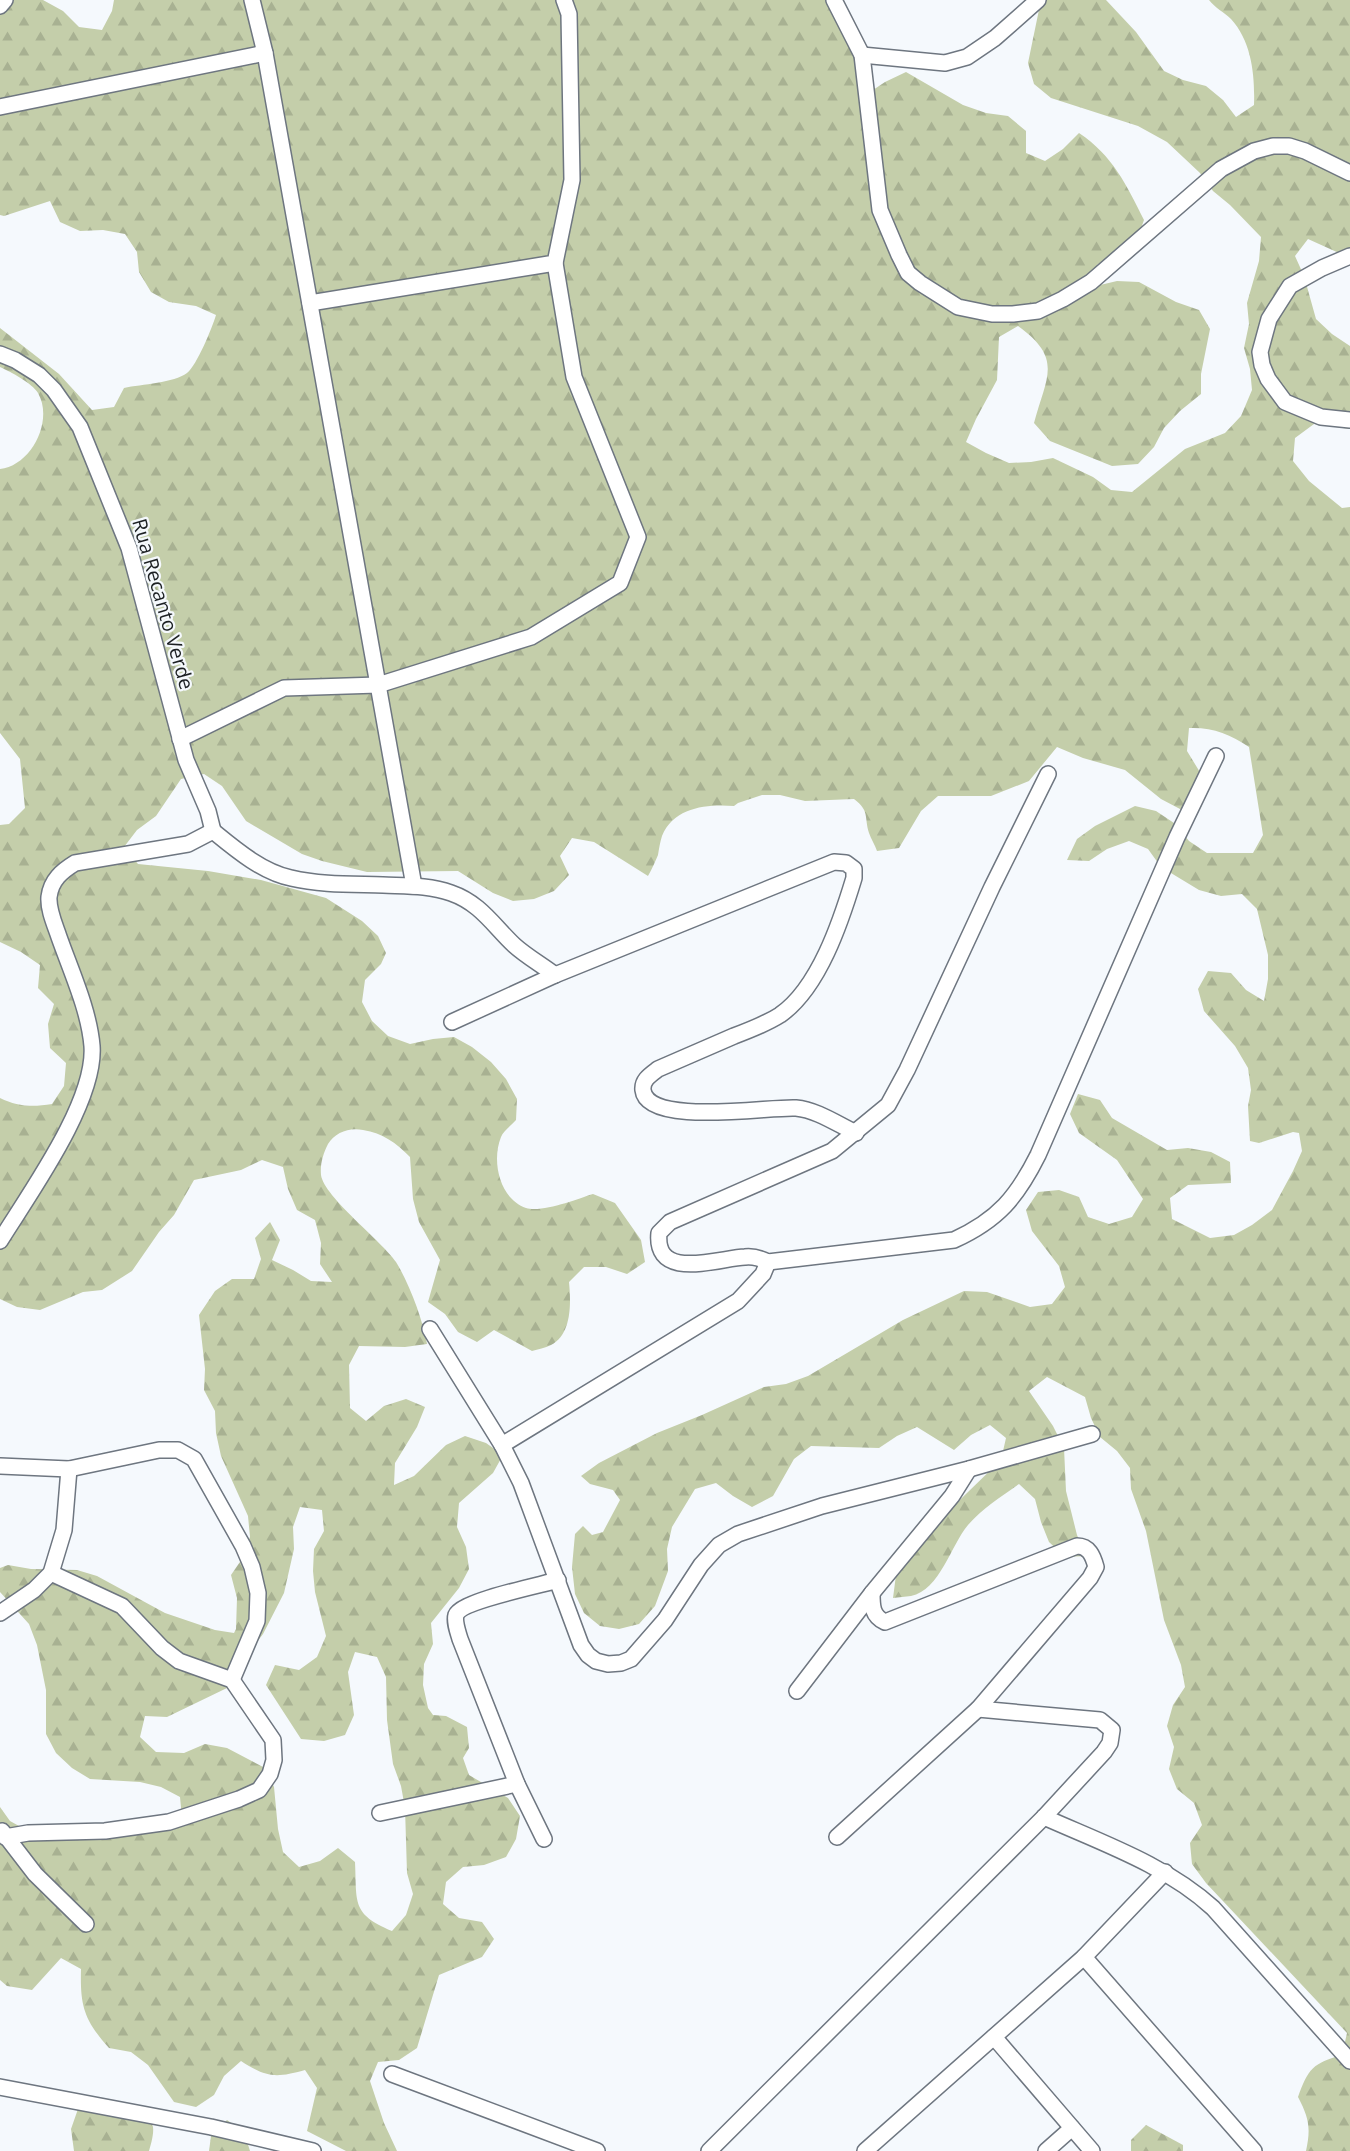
<svg xmlns="http://www.w3.org/2000/svg" width="1350" height="2151" font-family="'Open Sans',sans-serif">
<style>
.forest{fill:url(#forest-firs);fill-rule:evenodd}
.lines{fill:none;stroke-linecap:round;stroke-linejoin:round}
.minor-casing{stroke:#6e7680;stroke-width:18}
.minor{stroke:#fff;stroke-width:15}
.labels{text-anchor:middle;stroke-width:4.5;stroke-linejoin:round;paint-order:stroke}
.street-label{font-size:20px;fill:#1c2023;stroke:#f5f9fd}
</style>
<defs>
<pattern id="forest-firs" width="22" height="20" patternUnits="userSpaceOnUse" patternTransform="scale(1.5)"><rect width="22" height="20" fill="#c4ceaa"/><path d="M5 1l3.5 6h-7zM16 11l3.5 6h-7z" fill="#a8b192"/></pattern>
</defs>
<rect width="100%" height="100%" fill="#f5f9fd"/>
<g class="forest">
<path d="M 0,0 L 43,0 L 63,11 L 79,27 L 102,30 L 112,11 L 114,0 L 839,0 L 867,94 L 885,82 L 906,72 L 963,105 L 986,113 L 1008,116 L 1026,131 L 1026,153 L 1045,161 L 1063,149 L 1079,133 C 1113,156 1126,184 1144,220 L 1136,242 L 1097,265 L 1096,286 L 1117,281 L 1139,282 L 1176,302 L 1199,310 L 1210,329 L 1201,374 L 1201,394 L 1180,411 L 1164,428 L 1154,447 L 1138,464 L 1112,466 L 1050,441 L 1034,423 C 1046,377 1064,359 1018,326 L 999,337 L 997,380 L 976,419 L 966,442 L 986,453 L 1009,463 L 1031,462 L 1053,458 L 1093,477 L 1111,490 L 1132,492 L 1185,449 L 1225,433 L 1241,416 L 1252,390 L 1250,369 L 1244,348 L 1249,324 L 1247,303 L 1259,261 L 1261,237 L 1230,205 L 1213,191 L 1200,173 L 1167,142 L 1138,126 L 1051,98 L 1034,84 L 1028,63 L 1041,0 L 1106,0 L 1136,32 L 1164,71 L 1183,80 L 1206,86 L 1223,100 L 1236,117 L 1254,105 C 1255,76 1252,42 1231,19 C 1224,12 1215,8 1209,0 L 1350,0 L 1350,258 L 1308,239 L 1295,256 L 1304,276 L 1316,319 L 1332,334 L 1350,346 L 1350,429 L 1314,424 L 1295,438 L 1293,461 L 1309,481 L 1342,508 L 1350,507 L 1350,2151 L 1306,2151 C 1311,2128 1309,2118 1298,2097 C 1308,2069 1313,2063 1342,2055 L 1347,2033 L 1206,1883 L 1192,1864 L 1190,1843 L 1202,1825 L 1194,1803 L 1177,1789 L 1169,1769 L 1174,1747 L 1167,1726 L 1173,1705 L 1185,1687 L 1181,1665 L 1164,1620 L 1146,1531 L 1131,1489 L 1130,1468 L 1117,1451 L 1100,1437 L 1091,1418 L 1085,1397 L 1047,1377 L 1029,1391 L 1053,1426 L 1064,1448 L 1066,1491 L 1077,1535 L 1086,1556 L 1065,1557 L 1049,1542 L 1041,1522 L 1035,1499 L 1019,1484 C 1002,1496 983,1508 968,1525 C 951,1545 940,1590 911,1596 C 905,1597 899,1597 893,1598 L 896,1575 L 935,1524 L 1001,1460 L 1006,1438 L 990,1425 L 971,1435 L 954,1450 L 917,1427 L 897,1436 L 879,1448 L 811,1446 L 794,1459 L 773,1496 L 752,1507 L 733,1496 L 716,1483 L 695,1489 L 672,1527 L 667,1549 L 668,1571 L 655,1606 L 639,1624 L 619,1629 L 600,1626 L 584,1613 L 575,1594 L 572,1567 L 575,1534 L 583,1526 L 592,1535 L 603,1532 L 620,1500 L 613,1490 L 590,1484 L 581,1476 L 599,1463 L 657,1433 L 702,1415 L 764,1387 L 786,1384 L 808,1376 L 903,1320 L 964,1291 L 987,1292 L 1030,1307 L 1052,1304 L 1065,1287 L 1059,1266 L 1032,1231 L 1026,1210 L 1038,1192 L 1059,1190 L 1079,1197 L 1088,1217 L 1109,1224 L 1132,1217 L 1143,1199 L 1117,1160 L 1079,1133 L 1070,1114 L 1078,1094 L 1100,1100 L 1112,1118 L 1167,1150 L 1188,1148 L 1211,1152 L 1230,1162 L 1231,1183 L 1188,1185 L 1170,1198 L 1172,1219 L 1210,1238 L 1234,1235 L 1252,1225 L 1272,1210 L 1293,1171 L 1302,1151 L 1299,1133 L 1293,1132 L 1259,1143 L 1250,1141 L 1248,1106 L 1251,1090 L 1248,1068 L 1235,1046 L 1204,1011 L 1198,989 L 1208,971 L 1231,973 L 1246,990 L 1264,1001 L 1268,979 L 1268,955 L 1257,909 L 1242,894 L 1221,896 L 1199,890 L 1161,867 L 1148,849 L 1129,841 L 1107,849 L 1089,861 L 1067,860 L 1077,839 L 1095,826 L 1135,806 L 1156,811 L 1174,823 L 1189,841 L 1207,853 L 1253,853 L 1263,835 L 1249,747 C 1230,734 1212,727 1189,728 L 1187,751 L 1209,787 L 1201,807 L 1180,809 L 1161,799 L 1125,770 L 1083,758 L 1057,747 L 1029,781 L 991,796 L 938,796 L 921,811 L 899,848 L 877,851 C 875,845 871,839 869,833 C 864,817 870,811 854,799 L 805,801 L 780,795 L 762,795 L 738,803 L 734,806 C 707,804 674,807 662,836 C 660,842 659,849 658,855 C 655,862 652,869 648,876 L 594,842 L 572,838 L 560,856 L 569,875 L 554,891 L 534,899 L 513,901 L 493,893 L 458,871 L 367,872 L 322,861 L 302,854 L 246,821 L 222,786 L 204,774 L 181,779 L 156,816 L 137,830 L 124,847 L 138,864 L 208,871 L 261,880 L 326,898 L 362,921 L 378,936 L 386,953 L 381,964 L 365,980 L 362,1002 L 372,1021 L 388,1036 L 410,1044 L 433,1039 L 454,1037 L 472,1047 L 491,1062 L 506,1079 L 517,1099 L 516,1120 C 512,1125 503,1131 501,1137 C 491,1162 500,1199 526,1208 C 542,1213 577,1199 593,1194 L 615,1203 L 641,1240 L 645,1262 L 627,1274 L 606,1267 L 584,1267 L 569,1282 C 571,1303 572,1334 551,1345 C 545,1348 538,1349 532,1351 L 494,1330 L 477,1342 L 458,1332 L 445,1314 L 428,1302 L 440,1260 L 419,1222 L 413,1199 L 410,1157 C 396,1143 383,1133 363,1130 C 350,1127 335,1132 328,1144 C 323,1154 320,1164 321,1175 C 324,1197 382,1241 396,1262 C 409,1283 423,1320 427,1344 L 405,1347 L 359,1346 L 349,1365 L 350,1408 L 366,1421 L 384,1406 L 406,1399 L 425,1407 L 417,1427 L 395,1463 L 394,1485 L 414,1476 L 446,1445 L 465,1436 L 486,1443 L 503,1455 L 493,1473 L 459,1503 L 457,1527 L 466,1547 L 469,1569 L 459,1588 L 431,1623 L 433,1644 L 424,1664 L 423,1685 L 428,1708 L 433,1715 L 446,1716 L 467,1727 L 469,1748 L 463,1758 L 469,1775 L 508,1798 L 520,1816 L 516,1839 L 506,1857 L 484,1865 L 463,1867 L 446,1882 L 443,1904 L 459,1918 L 482,1922 L 494,1939 L 482,1957 L 439,1975 L 417,2048 L 399,2060 L 378,2062 L 370,2081 L 384,2123 L 397,2151 L 346,2151 L 307,2131 L 317,2088 L 305,2070 C 276,2078 267,2078 241,2061 L 224,2076 L 214,2095 L 196,2107 L 174,2102 L 148,2065 L 131,2052 L 109,2048 C 84,2020 80,2006 81,1969 L 61,1958 L 32,1990 L 7,1986 L 0,1980 L 0,1807 L 10,1821 L 28,1831 L 182,1818 L 180,1797 L 161,1787 L 140,1782 L 90,1779 L 72,1768 L 56,1753 L 46,1734 L 46,1690 L 37,1645 L 29,1624 L 0,1592 L 0,1568 L 8,1565 L 31,1569 L 77,1570 L 97,1576 L 165,1613 L 215,1630 L 234,1633 L 236,1629 L 237,1598 L 231,1575 L 242,1559 L 250,1537 L 248,1516 L 221,1456 L 216,1433 L 215,1411 L 204,1390 L 205,1369 L 199,1315 L 215,1291 L 232,1279 L 254,1279 L 261,1259 L 255,1238 L 270,1222 L 280,1240 L 272,1260 L 293,1270 L 311,1281 L 332,1282 L 320,1264 L 321,1243 L 315,1220 L 297,1210 L 288,1189 L 283,1167 L 262,1160 L 241,1170 L 194,1180 L 174,1215 L 159,1232 L 132,1271 L 102,1290 L 83,1292 L 40,1310 L 17,1307 L 0,1299 L 0,1098 C 18,1107 33,1107 52,1104 L 64,1086 L 66,1063 L 50,1048 L 48,1024 L 54,1004 L 38,988 L 40,965 L 21,952 L 0,942 L 0,825 L 9,824 L 25,808 L 20,759 L 0,733 L 0,469 C 31,466 54,421 38,393 C 32,383 11,372 0,367 L 0,328 L 59,374 L 92,410 L 114,407 L 124,388 C 142,384 174,383 187,373 C 197,365 212,328 216,315 L 196,306 L 169,302 L 151,292 L 139,272 L 137,252 L 125,234 L 103,230 L 80,231 L 60,222 L 50,201 L 4,216 L 0,215 ZM 300,1507 L 322,1510 L 324,1531 L 314,1549 L 313,1571 L 315,1592 L 326,1636 L 317,1657 L 299,1670 L 275,1665 L 266,1685 L 301,1739 L 324,1741 L 345,1735 L 354,1715 L 348,1672 L 355,1652 L 377,1657 L 386,1677 L 387,1720 L 393,1764 L 401,1786 L 405,1808 L 407,1873 L 413,1894 L 406,1915 L 392,1931 C 351,1914 357,1902 355,1862 L 338,1848 L 320,1861 L 299,1867 L 283,1852 L 278,1829 L 274,1787 L 265,1768 L 227,1748 L 205,1744 L 184,1753 L 156,1752 L 140,1737 L 145,1716 L 167,1717 L 227,1688 L 237,1669 L 263,1634 L 284,1593 L 294,1549 L 293,1527 Z"/>
<path d="M 98,2100 C 119,2101 147,2102 153,2127 C 154,2134 151,2144 149,2151 L 74,2151 L 71,2129 L 78,2109 Z"/>
<polygon points="227,2120 244,2132 250,2151 209,2151 211,2136"/>
<polygon points="1146,2125 1183,2145 1183,2151 1131,2151 1131,2140"/>
</g>
<g class="lines">
<g class="minor-casing">
<g id="minor">
<polyline points="252,0 265,53 414,886"/>
<polyline points="834,0 862,55 880,210 899,255 908,273 920,283 958,307 992,314 1013,314 1038,311 1063,299 1091,282 1221,169 1254,151 1273,146 1289,146 1305,151 1350,173"/>
<polyline points="0,6 5,0"/>
<polyline points="862,55 945,63 967,57 995,38 1038,0"/>
<polyline points="0,107 265,53"/>
<polyline points="1350,256 1322,268 1290,286 1269,319 1260,352 1262,365 1268,379 1285,402 1321,417 1350,420"/>
<polyline points="310,303 555,263 572,180 569,14 564,0"/>
<polyline points="0,354 15,360 39,375 54,390 80,427 129,548 186,760 208,811 213,831"/>
<polyline points="180,739 284,688 378,685 531,637 620,583 638,537 574,377 555,263"/>
<path d="M 1048,774 L 992,887 L 907,1070 L 888,1105 L 832,1151 L 670,1222 L 659,1233 C 654,1282 719,1258 745,1257 C 754,1256 760,1258 768,1262 L 954,1240 C 998,1220 1017,1197 1038,1155 L 1177,837 L 1216,756"/>
<path d="M 452,1022 L 555,975 L 834,862 L 846,863 L 854,869 L 854,878 C 841,921 819,988 780,1015 C 766,1024 750,1030 734,1036 C 709,1047 683,1058 658,1069 C 650,1075 642,1080 643,1090 C 647,1127 771,1106 796,1108 C 817,1110 837,1124 856,1133"/>
<path d="M 0,1241 C 29,1194 96,1102 92,1046 C 89,1010 71,971 59,937 C 55,925 48,910 49,897 C 51,880 62,871 75,863 L 188,844 L 213,831 C 235,849 262,872 291,878 C 321,885 352,884 383,885 C 406,886 429,885 451,893 C 480,903 493,925 514,945 C 526,956 542,965 555,975"/>
<polyline points="430,1329 502,1445 521,1483 581,1645 588,1655 596,1661 608,1664 621,1663 631,1659 665,1620 701,1565 719,1545 738,1534 822,1506 969,1469 1092,1434"/>
<polyline points="502,1445 738,1301 763,1274 768,1262"/>
<polyline points="0,1466 69,1469 159,1450 178,1450 194,1459 243,1546 252,1567 258,1593 257,1621 232,1680"/>
<polyline points="0,1613 34,1590 51,1573 64,1530 69,1469"/>
<polyline points="797,1691 872,1593 952,1496 969,1469"/>
<polyline points="380,1813 517,1784"/>
<path d="M 1044,1817 C 1102,1843 1166,1865 1213,1908 L 1350,2061"/>
<polyline points="2,1831 35,1874 86,1924"/>
<polyline points="5,1837 28,1833 105,1831 169,1822 239,1799 259,1790 270,1774 274,1760 273,1740 232,1680 179,1661 162,1648 122,1606 51,1573"/>
<path d="M 837,1837 L 978,1709 L 1090,1578 L 1096,1567 C 1093,1556 1089,1546 1077,1546 L 885,1622 C 872,1616 872,1606 872,1593"/>
<path d="M 544,1839 L 517,1784 L 460,1639 C 458,1632 454,1622 456,1615 C 461,1601 541,1585 558,1580"/>
<polyline points="1084,1957 1254,2151"/>
<polyline points="994,2037 1092,2151"/>
<polyline points="392,2074 597,2151"/>
<polyline points="0,2087 211,2127 313,2151"/>
<polyline points="709,2151 1044,1817 1104,1752 1110,1743 1112,1730 1100,1720 978,1709"/>
<polyline points="865,2151 1084,1957 1165,1872"/>
<polyline points="1046,2151 1072,2128"/>
</g>
</g>
<use href="#minor" class="minor"/>
</g>
<g class="labels">
<g class="street-label">
<text transform="translate(163 604) rotate(74)" y="7">Rua Recanto Verde</text>
</g>
</g>
</svg>
